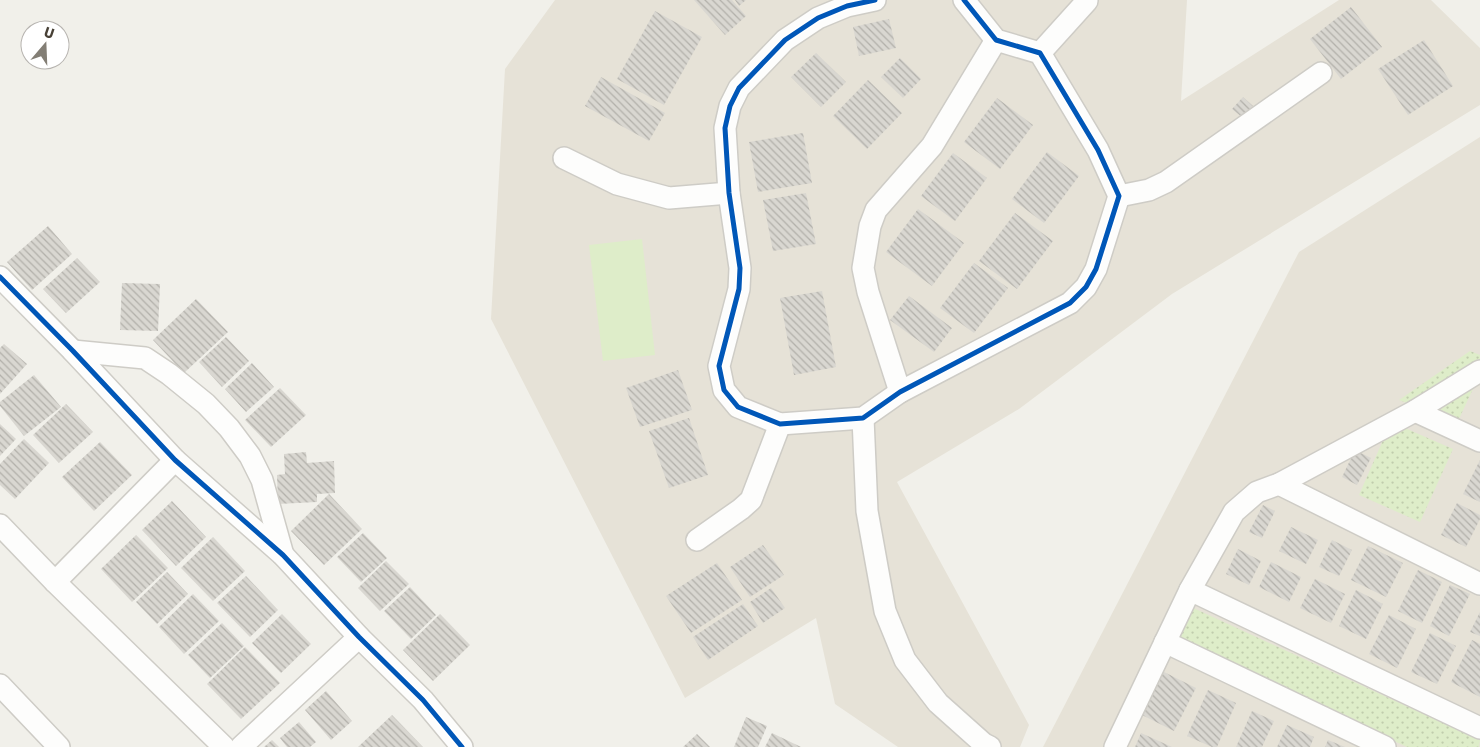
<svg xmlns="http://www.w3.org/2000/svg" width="1480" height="747" font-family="Jost,sans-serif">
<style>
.residential{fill:#e6e2d7}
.grass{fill:url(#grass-dots)}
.pitch{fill:#deedc9}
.building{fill:url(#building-back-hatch)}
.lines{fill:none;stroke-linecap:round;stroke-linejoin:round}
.minor-casing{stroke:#ceccc6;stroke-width:24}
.minor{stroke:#fdfdfc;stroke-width:21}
.cycleway-casing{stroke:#fff;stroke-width:8}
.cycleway{stroke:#0057b8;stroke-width:5}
</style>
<defs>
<pattern id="grass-dots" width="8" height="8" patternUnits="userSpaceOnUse" patternTransform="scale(1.25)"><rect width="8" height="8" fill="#deedc9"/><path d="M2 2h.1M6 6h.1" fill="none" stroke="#c0ccad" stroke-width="1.8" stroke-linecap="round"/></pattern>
<pattern id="building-back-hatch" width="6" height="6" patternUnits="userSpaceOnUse" patternTransform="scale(1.25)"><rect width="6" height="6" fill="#d9d7d1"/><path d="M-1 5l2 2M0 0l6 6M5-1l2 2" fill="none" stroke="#b2b0aa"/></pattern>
</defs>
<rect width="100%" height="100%" fill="#f1f0ea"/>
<g class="residential">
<polygon points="555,0 1187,0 1181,101 1339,0 1431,0 1480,48 1480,105 1172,294 1019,409 897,482 1029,725 1020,747 898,747 835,704 816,618 685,698 491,319 505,69"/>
<polygon points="1480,137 1480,747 1043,747 1299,252"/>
</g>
<g class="grass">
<polygon points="1470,351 1480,355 1480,374 1457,423 1399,400"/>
<polygon points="1391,422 1453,449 1420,522 1359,495"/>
<polygon points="1189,606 1480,740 1479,747 1407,747 1174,640"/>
</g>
<polygon class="pitch" points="642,239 655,355 603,361 589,245"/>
<g class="building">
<polygon points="694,0 732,0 746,16 725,35"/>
<polygon points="735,0 746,0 739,6"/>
<polygon points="1351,7 1382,47 1341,79 1310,39"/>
<polygon points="655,11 702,37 664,105 617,79"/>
<polygon points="889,19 896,48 859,56 853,27"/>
<polygon points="1424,40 1453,86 1408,115 1378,69"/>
<polygon points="816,53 846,82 821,107 791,77"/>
<polygon points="900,58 921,79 903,98 881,77"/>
<polygon points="601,77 665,113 649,141 585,106"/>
<polygon points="868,80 902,113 867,149 833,116"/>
<polygon points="1243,97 1253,106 1243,118 1232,109"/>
<polygon points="997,98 1033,125 1000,169 964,142"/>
<polygon points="803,133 812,183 758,192 749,142"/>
<polygon points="1047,152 1079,176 1044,223 1012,199"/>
<polygon points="953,153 987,178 955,221 921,196"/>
<polygon points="806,193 816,244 773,251 763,200"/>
<polygon points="918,209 964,243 932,286 886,252"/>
<polygon points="1015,213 1053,241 1017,289 979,261"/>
<polygon points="48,226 72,254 32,290 7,262"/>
<polygon points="77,258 100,282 66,313 43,289"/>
<polygon points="974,263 1008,288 974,333 940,308"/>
<polygon points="122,283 160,284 158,331 120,330"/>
<polygon points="822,291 836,367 794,375 780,298"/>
<polygon points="909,296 952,328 934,352 890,320"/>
<polygon points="196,299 228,332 184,373 153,340"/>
<polygon points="226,337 249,361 222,387 199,362"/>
<polygon points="4,344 27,364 0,394 0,348"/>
<polygon points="252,363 274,387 246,412 225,389"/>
<polygon points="678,370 692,410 640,427 626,388"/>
<polygon points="34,375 61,407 24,436 0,406 0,402"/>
<polygon points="280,388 306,415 271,447 245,420"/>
<polygon points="66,404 93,432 59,463 33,435"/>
<polygon points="689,418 708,475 669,488 649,431"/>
<polygon points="0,424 16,439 0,456"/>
<polygon points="24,439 49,463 15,499 0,485 0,464"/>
<polygon points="100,442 132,475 94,511 62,477"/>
<polygon points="1355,450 1371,458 1357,485 1342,477"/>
<polygon points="306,452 307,463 334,461 335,493 317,494 317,502 278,504 277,475 285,474 284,454"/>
<polygon points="1480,460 1480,502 1463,494"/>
<polygon points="329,494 362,529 324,565 291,531"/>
<polygon points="172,501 206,537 176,566 142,530"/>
<polygon points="1457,503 1480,515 1480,519 1466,547 1441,535"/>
<polygon points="1263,505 1275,511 1262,538 1249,532"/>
<polygon points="1291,527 1318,540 1306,564 1279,551"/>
<polygon points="363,533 387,558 361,582 337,557"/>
<polygon points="136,535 168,568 132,602 101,569"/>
<polygon points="213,537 245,571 213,601 181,568"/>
<polygon points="1332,540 1352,550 1339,576 1319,567"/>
<polygon points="763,545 784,575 750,597 730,567"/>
<polygon points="1368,546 1403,563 1386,597 1351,580"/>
<polygon points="1238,549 1261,561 1249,585 1226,574"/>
<polygon points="386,561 409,584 380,611 358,588"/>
<polygon points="1271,562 1301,577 1289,602 1259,587"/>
<polygon points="717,563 742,600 691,633 666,596"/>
<polygon points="1418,570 1442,582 1422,623 1398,611"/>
<polygon points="167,572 188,594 157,624 136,602"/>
<polygon points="246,576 278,610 250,637 217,603"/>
<polygon points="1315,579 1345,594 1331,623 1300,608"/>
<polygon points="1450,585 1470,594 1449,636 1430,626"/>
<polygon points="410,587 436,615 411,639 384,611"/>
<polygon points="771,588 785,608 763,623 750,602"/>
<polygon points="1356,590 1383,604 1366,639 1339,626"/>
<polygon points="193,594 219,621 184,654 159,627"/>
<polygon points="743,604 758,626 708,660 693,637"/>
<polygon points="1480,612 1480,636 1470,632"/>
<polygon points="282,614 311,644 281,673 252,643"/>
<polygon points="440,614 470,645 433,681 403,650"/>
<polygon points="1389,615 1416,629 1397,668 1369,654"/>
<polygon points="222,623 244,646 210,678 188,655"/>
<polygon points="1430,633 1456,646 1437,684 1411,672"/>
<polygon points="1472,640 1480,644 1480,697 1451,682"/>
<polygon points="245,647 280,683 241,719 207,684"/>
<polygon points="1162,671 1196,688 1174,731 1140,714"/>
<polygon points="1208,690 1236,703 1217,747 1212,747 1187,736"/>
<polygon points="326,691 352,721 331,740 305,710"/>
<polygon points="1252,711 1274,721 1262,747 1236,747"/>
<polygon points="392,715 423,747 358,747"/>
<polygon points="746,717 767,726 758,747 734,747"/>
<polygon points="299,722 316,742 310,747 287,747 280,738"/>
<polygon points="1287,725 1314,737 1310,747 1277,747"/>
<polygon points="772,733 801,747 765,747"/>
<polygon points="1141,733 1172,747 1135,747"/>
<polygon points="697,734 710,747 683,747"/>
<polygon points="272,740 279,747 264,747"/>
<polygon points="1328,740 1345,747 1325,747"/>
</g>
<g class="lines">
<g class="minor-casing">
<g id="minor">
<polyline points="875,0 847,6 818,18 785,40 739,88 730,106 725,128 729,193 740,268 739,289 719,366 724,390 738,407 780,424 863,418 900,392 1070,303 1086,287 1096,269 1119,196 1098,150 1040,53 996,40 964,0"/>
<polyline points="1040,53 1087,1"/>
<polyline points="564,158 617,184 669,198 729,193"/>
<polyline points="1119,196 1149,190 1166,182 1321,73"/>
<polyline points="0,277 73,351 175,460 283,555 359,637 423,700 462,747"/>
<polyline points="73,351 145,358 169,374 206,404 229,428 250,456 262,480 283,555"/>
<polyline points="900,392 868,292 863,268 870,226 876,210 932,146 996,40"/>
<polyline points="1415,411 1480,441"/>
<polyline points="863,418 867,511 885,611 905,660 938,703 984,744 990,747"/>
<polyline points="1279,484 1480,584"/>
<polyline points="0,525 55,582 224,747"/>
<polyline points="697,540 741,509 751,500 780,424"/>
<polyline points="55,582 175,460"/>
<polyline points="1190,590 1480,728"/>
<polyline points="1165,642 1385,747"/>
<polyline points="0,685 59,747"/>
<polyline points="241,747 359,637"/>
<polyline points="1115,747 1190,590 1234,512 1257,492 1279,484 1415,411 1480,371"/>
</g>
</g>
<use href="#minor" class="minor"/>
<g class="cycleway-casing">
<g id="cycleway">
<polyline points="875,0 847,6 818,18 785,40 739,88 730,106 725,128 729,193 740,268 739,289 719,366 724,390 738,407 780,424 863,418 900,392 1070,303 1086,287 1096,269 1119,196 1098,150 1040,53 996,40 964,0"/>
<polyline points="0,277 73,351 175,460 283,555 359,637 423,700 462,747"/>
</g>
</g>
<use href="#cycleway" class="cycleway"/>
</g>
<g transform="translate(45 45) rotate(19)"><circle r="24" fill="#ffffff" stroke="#b6b3af"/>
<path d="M0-4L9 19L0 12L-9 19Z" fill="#837e75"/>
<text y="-8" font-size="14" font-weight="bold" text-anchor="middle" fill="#484136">U</text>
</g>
</svg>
